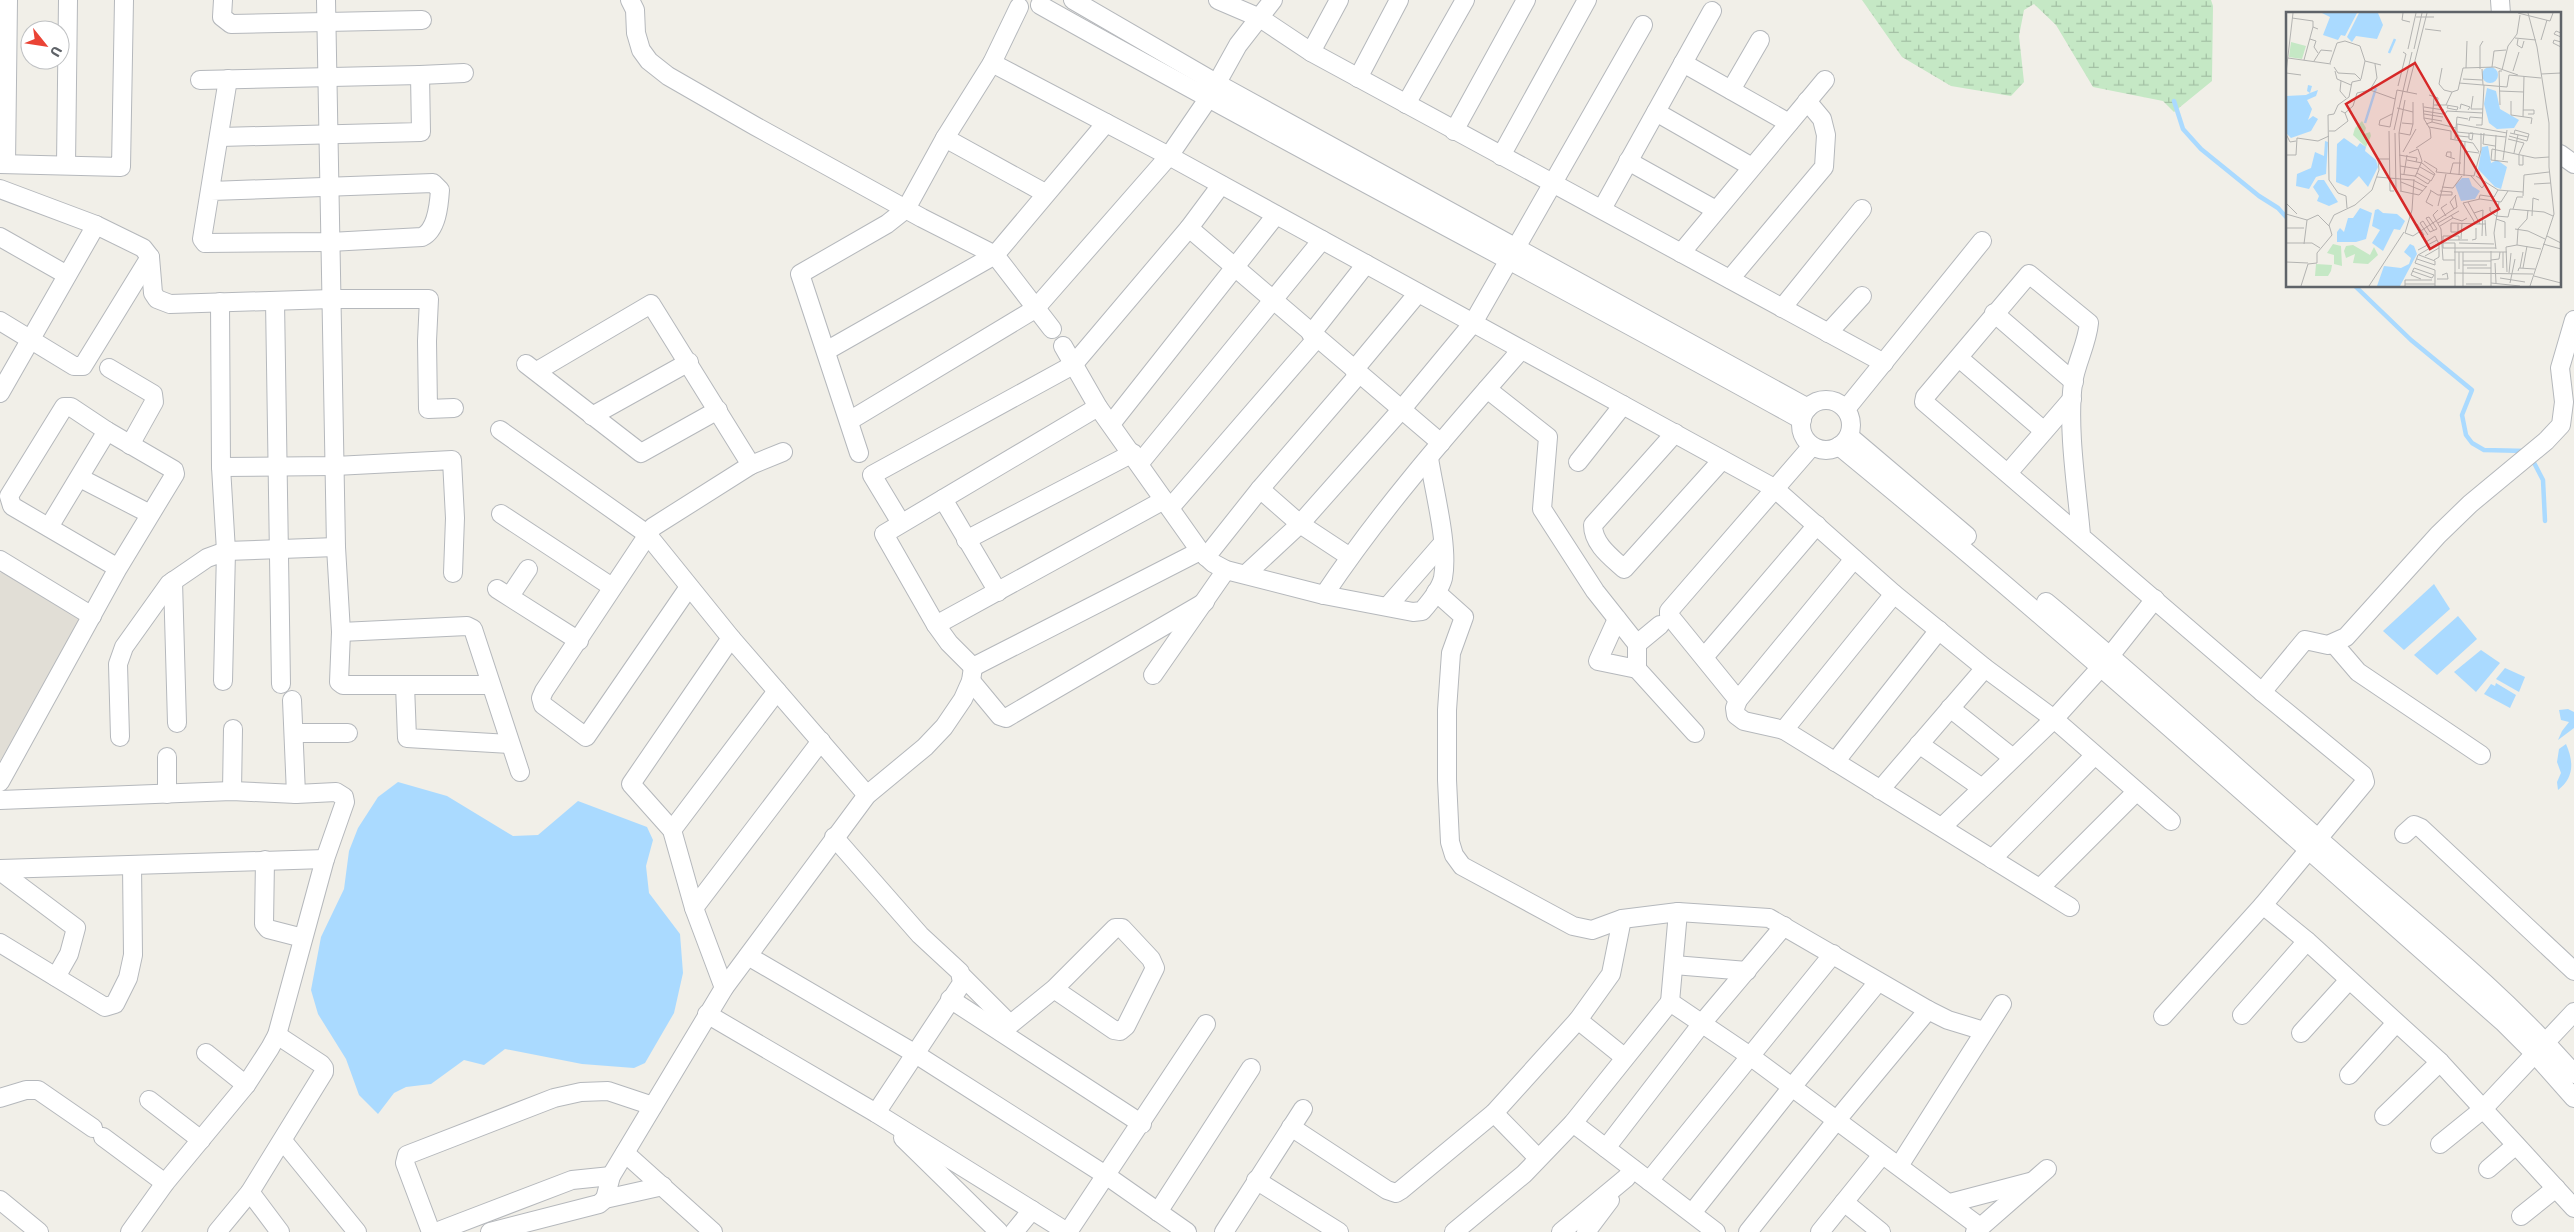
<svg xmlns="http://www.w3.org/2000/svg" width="2574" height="1232" font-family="Signika,sans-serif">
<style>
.education{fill:#e1ded6}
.wetland{fill:url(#wetland-marsh)}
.water{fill:#aadaff}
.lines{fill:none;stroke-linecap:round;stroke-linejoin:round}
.stream{stroke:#aadaff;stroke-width:4.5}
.minor-casing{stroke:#b5b8bc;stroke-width:20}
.minor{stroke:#fff;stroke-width:18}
.inset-river{fill:none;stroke:#aadaff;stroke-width:2.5}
.inset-road{fill:none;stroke:#b3b3b1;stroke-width:1}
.view{fill:#d62828;fill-opacity:0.15;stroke:#d62828;stroke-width:2.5}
.inset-edge{fill:none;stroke:#5f6368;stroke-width:2.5}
</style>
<defs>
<pattern id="wetland-marsh" width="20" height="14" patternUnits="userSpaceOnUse" patternTransform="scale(1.25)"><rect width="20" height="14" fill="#c5e8c5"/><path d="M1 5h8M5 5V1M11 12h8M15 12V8" fill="none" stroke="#a3c0a4"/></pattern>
</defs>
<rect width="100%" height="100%" fill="#f1efe8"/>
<polygon class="education" points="1,572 84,620 0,761 0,573"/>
<polygon class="wetland" points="1862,0 2211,0 2213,6 2212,81 2174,112 2163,101 2093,87 2056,25 2034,4 2024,10 2019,36 2024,82 2011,96 1951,86 1902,57"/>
<g class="water">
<polygon points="2434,584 2450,609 2404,650 2383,631"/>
<polygon points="2458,616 2477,639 2437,675 2414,655"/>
<polygon points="2481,650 2500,663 2476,692 2454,672"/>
<polygon points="2505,668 2525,677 2519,692 2496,679"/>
<polygon points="2496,683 2516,695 2510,708 2484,694 2491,684 2495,686"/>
<polygon points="2568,709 2574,712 2574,728 2558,740 2562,731 2569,722 2561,720 2559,710"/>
<path d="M 2566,744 C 2574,762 2574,778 2558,790 L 2557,782 L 2561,773 L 2557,762 L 2559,749 Z"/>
<polygon points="398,782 447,796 513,836 538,835 578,801 647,827 653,840 646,866 649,893 680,934 683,973 674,1013 645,1063 634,1068 582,1064 505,1049 484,1065 464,1060 431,1084 406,1087 394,1093 378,1114 359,1095 346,1059 318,1014 311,990 321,937 344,889 349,851 358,828 378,797"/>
</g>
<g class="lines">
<g class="stream">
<polyline points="2174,101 2183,129 2201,149 2259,196 2278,208 2288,219"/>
<polyline points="2355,286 2411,340 2472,390 2462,415 2466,435 2472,443 2484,450 2527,451"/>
<polyline points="2531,457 2543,480 2545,521"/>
</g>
<g class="minor-casing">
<g id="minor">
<polyline points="223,0 222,17 231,24 422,20"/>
<polyline points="326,0 336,547 341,632 339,682 343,685 490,685"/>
<polyline points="630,0 635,10 636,33 641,50 649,61 668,76 755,126 922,218 995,255 1052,329"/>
<polyline points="1073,0 1216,83 1808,408"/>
<polyline points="1218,0 1260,18 1311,52 1884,363"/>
<polyline points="2500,0 2501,14"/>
<path d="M 1040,5 C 1292,147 1549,279 1802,420"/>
<polyline points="1311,52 1339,0"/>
<polyline points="992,63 1169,156 1774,488 1894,594 1985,668 2054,719 2171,821"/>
<polyline points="1683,63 1789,123"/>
<polyline points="420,75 464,73"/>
<polyline points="1358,78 1399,0"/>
<polyline points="200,80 420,75 421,132 220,137"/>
<polyline points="1731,90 1760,40"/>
<polyline points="1406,104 1465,0"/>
<polyline points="1656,112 1752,167"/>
<polyline points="1454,131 1526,0"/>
<polyline points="945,138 1045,193"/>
<polyline points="2560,154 2574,164"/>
<polyline points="1501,156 1587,0"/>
<polyline points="1628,161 1716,210"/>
<polyline points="0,164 121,167 124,0"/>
<polyline points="6,164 8,0"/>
<polyline points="66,165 68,0"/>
<polyline points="0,189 96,225 143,248 150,257 153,293 157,299 170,304 332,299 429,299 427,341 428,409 454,408"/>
<path d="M 211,191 L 433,183 L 440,190 C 439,205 437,230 422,237 L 330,242 L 205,243 L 202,239 L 228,79"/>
<polyline points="1602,209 1712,11"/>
<polyline points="1189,228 1441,443"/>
<polyline points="0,237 67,275"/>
<polyline points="1681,253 1825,80"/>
<polyline points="1730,279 1824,167 1826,135 1822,119 1807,101"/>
<polyline points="275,301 281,684"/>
<polyline points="220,302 221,467 226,551 336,547"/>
<polyline points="1782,308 1862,209"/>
<polyline points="1994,313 2074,382"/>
<polyline points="0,321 74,366 83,366 150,257"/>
<polyline points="1828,333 1862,296"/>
<polyline points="1311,334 1366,264"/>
<path d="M 1063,346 L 1098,407 L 1200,551 L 1213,563 L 1226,570 L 1324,595 L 1413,612 L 1422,611 C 1430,602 1440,590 1443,578 C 1449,546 1434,491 1429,458"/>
<polyline points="826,351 995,255 1106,123"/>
<polyline points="1959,358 2043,430"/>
<polyline points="526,364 641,453 718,410"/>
<polyline points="109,368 153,394 154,402 130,445"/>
<polyline points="1354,370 1418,293"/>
<polyline points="537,371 651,304 751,465"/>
<polyline points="1487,389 1548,437 1542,509 1595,591 1637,644 1637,669 1695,733"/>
<polyline points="0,393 96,225"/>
<circle cx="1826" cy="425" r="25"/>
<polyline points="1098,407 884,534 936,625 949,643 973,667 1200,551"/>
<polyline points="1846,409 1982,241"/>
<polyline points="592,416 689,362"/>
<polyline points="849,421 1035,309 1169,156 1208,99 1238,45 1273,0"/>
<polyline points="1111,424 1276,215"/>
<polyline points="500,430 647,534 731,638 867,795"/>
<path d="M 1675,433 L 1593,525 C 1593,544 1611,557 1624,569 L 1722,460"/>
<polyline points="1849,436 1967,536"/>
<path d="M 1839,446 C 2066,632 2283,828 2503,1022 L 2534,1053 L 2574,1098"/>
<polyline points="859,453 800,274 887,224 906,209 945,138 992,63 1019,7"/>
<polyline points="1578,462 1623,405"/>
<polyline points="1139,464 1322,240"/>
<polyline points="221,467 335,466 452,460 455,518 453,573"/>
<polyline points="2008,473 2072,399"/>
<polyline points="80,478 150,514"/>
<polyline points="1260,489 1300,524 1401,410 1473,323 1643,25"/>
<polyline points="943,499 998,592"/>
<polyline points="1170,508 1317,338"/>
<polyline points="501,514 612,587"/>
<polyline points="901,523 872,475 1073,365 1189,228 1221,185"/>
<polyline points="49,527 107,431"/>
<path d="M 2081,535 C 2077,489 2067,427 2073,383 C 2076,363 2087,344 2089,323 L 2029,274 L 1925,397 L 1924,402 L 2262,692 L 2363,775 L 2365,782 L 2263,905 L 2163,1016"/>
<polyline points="966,540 1133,453"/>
<polyline points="1206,557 1260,489 1359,374"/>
<polyline points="0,560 92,616"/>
<polyline points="1246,574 1300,524 1350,557"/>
<polyline points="173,581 177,723"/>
<polyline points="689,587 586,737 543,705 541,698 544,691 653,527 751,465 783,452"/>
<polyline points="497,589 579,641"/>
<polyline points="1436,592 1464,617 1451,653 1447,710 1447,780 1450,842 1454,855 1462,866 1573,926 1592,930 1622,919 1678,912 1769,918 1928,1010 1948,1020 1984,1031"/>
<polyline points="1894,594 1784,730 2070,907"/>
<path d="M 1324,595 C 1382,508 1452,429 1521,350"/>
<polyline points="510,596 528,569"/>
<path d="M 2046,602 C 2144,683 2238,770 2335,853 C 2416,924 2503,992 2574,1074"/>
<polyline points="1388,606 1442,544"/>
<polyline points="1617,619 1598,661 1637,669"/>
<polyline points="936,625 1164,500"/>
<polyline points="341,632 467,626 473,629 520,772"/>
<polyline points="1637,644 1660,625"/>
<polyline points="2334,644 2358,672 2481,755"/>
<polyline points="1705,656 1817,525"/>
<polyline points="1153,675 1226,570"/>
<polyline points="971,681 1000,716 1006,718 1205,602"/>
<polyline points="405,685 407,738 510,744"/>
<polyline points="2262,692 2305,640 2328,645 2346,637 2438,535 2470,504 2546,441 2561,425 2564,402 2560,368 2574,320"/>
<polyline points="292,700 296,794"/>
<polyline points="1738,700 1669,615 1669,611 1812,446"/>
<polyline points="1950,708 2013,758"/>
<polyline points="1784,730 1744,721 1736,715 1735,708 1738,700 1854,559"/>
<polyline points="294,733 348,733"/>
<polyline points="120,737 118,664 124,647 169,584 207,558 226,551 223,681"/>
<polyline points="1919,744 1982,788"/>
<polyline points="1835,762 1939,630"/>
<polyline points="0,782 118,568 175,474 174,470 107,431 71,407 64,407 9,496 12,506 118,568"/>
<polyline points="1880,790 1985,668"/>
<polyline points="232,791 233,729"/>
<polyline points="167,794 167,757"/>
<polyline points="0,800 232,791 296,794 336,792 344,797 345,802 325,859 277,1035 270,1048 246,1085 165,1183 130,1232"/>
<polyline points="1942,827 2054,719 2102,666 2155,599"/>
<polyline points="672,830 777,691"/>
<polyline points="2404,834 2414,825 2421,828 2574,971"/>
<polyline points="834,837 920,935 960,972 962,983 876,1113"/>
<polyline points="1992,859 2094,756"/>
<polyline points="265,860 264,924 268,929 303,938"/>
<polyline points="0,869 325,859"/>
<polyline points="0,871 76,928 69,954 56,977"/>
<polyline points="2040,888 2136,792"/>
<polyline points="2263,905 2307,941 2440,1062 2574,1208"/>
<polyline points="694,908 821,741"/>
<polyline points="1678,912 1670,1002 1750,1056 1980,1227"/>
<polyline points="0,943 105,1007 115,1004 128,978 133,955 132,865"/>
<polyline points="748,956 914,1053 1107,1176 1187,1232"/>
<polyline points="1674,965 1747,971"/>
<polyline points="963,977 1010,1024"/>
<polyline points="724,988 694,908 672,830 631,784 731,638"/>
<polyline points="950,999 1142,1124"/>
<polyline points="707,1014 876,1113 1067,1232"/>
<polyline points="2242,1015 2307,941"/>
<polyline points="1578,1020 1624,1057"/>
<polyline points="1001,1032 1054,989 1115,928 1122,928 1151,959 1155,968 1126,1026 1120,1031 1114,1030 1054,989"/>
<polyline points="2301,1033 2349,980"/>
<polyline points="206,1053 246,1085"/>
<polyline points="2349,1075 2396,1023"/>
<polyline points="0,1098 26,1090 38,1090 93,1128"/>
<polyline points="149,1100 201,1140"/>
<polyline points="1494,1113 1538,1158"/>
<polyline points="2384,1116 2440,1062"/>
<polyline points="1573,1123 1716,1232"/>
<polyline points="1291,1127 1387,1190 1396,1193 1401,1190 1494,1113 1578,1020 1611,974 1622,919"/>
<polyline points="103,1137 165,1183"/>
<polyline points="903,1138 999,1232"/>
<polyline points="283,1141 357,1232"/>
<polyline points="2440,1144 2482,1110 2574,1012"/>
<polyline points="1606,1148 1703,1022 1784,926"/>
<polyline points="625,1153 713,1232"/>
<polyline points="1899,1166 2002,1004"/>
<polyline points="2488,1169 2516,1145"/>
<polyline points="1256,1180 1339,1232"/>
<polyline points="1649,1181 1833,954"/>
<polyline points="250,1192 280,1232"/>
<polyline points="605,1199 611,1176 724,988 867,795 925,747 944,727 963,699 971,681 973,667"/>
<polyline points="0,1200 39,1232"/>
<polyline points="1844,1202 1881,1232"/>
<polyline points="1950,1203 2030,1182"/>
<polyline points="1158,1212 1251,1068"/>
<polyline points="1692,1213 1792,1087 1878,982"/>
<polyline points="2521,1216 2556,1188"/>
<polyline points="217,1232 250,1192 324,1072 324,1068 321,1064 277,1035"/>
<polyline points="431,1232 405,1163 407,1155 554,1098 581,1092 608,1091 653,1106"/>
<polyline points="436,1232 572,1180 611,1176"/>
<polyline points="490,1232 599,1204 605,1199 663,1186"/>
<polyline points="1014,1232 1032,1210"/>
<polyline points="1068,1232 1206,1024"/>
<polyline points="1224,1232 1303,1109"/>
<polyline points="1454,1232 1524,1174 1573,1123 1670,1002"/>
<polyline points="1561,1232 1626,1178 1633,1169"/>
<polyline points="1586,1232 1610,1200"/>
<polyline points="1748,1232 1836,1121 1928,1010"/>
<polyline points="1820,1232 1882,1155"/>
<polyline points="1975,1232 2047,1169"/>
</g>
</g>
<use href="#minor" class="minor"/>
</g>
<g transform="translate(2286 12)">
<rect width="275" height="275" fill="#f1efe8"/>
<path d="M 5,30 L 20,34 L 16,47 L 3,45 Z" fill="#c5e8c5"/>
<path d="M 76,109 L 80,116 L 78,122 L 84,120 L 85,124 L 80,135 L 67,123 L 69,116 ZM 47,232 L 55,234 L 56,254 L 48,252 L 48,243 L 41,241 ZM 67,233 L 84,243 L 88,235 L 92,243 L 82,252 L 67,251 L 69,242 L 60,246 L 58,239 L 60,234 Z" fill="#c5e8c5"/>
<path d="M 30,252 L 46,253 L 45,259 L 42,264 L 29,264 Z" fill="#c5e8c5"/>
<path d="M 36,1 L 71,1 L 59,24 L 55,23 L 52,28 L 37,23 L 44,5 ZM 73,1 L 92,1 L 97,13 L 91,27 L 70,24 L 66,30 L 61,25 ZM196 63a8 8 0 1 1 16 0a8 8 0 1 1-16 0ZM 22,73 L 26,74 L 24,81 L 32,78 L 30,84 L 21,88 L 26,97 L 22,108 L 27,104 L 32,107 L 25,119 L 5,126 L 0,121 L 0,84 L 20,83 L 24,81 L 21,79 ZM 201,76 L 210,79 L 214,97 L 233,108 L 228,116 L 211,117 L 203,111 L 198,92 ZM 58,126 L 71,135 L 74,131 L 80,135 L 79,139 L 90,148 L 92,155 L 82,175 L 73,164 L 62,175 L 50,170 L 51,132 ZM 39,129 L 42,130 L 40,162 L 30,165 L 23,177 L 10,174 L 11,162 L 25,156 L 29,140 L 38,144 ZM 202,134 L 205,151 L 211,148 L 221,155 L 215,177 L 209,175 L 192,157 L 196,135 ZM 176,166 L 183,166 L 186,174 L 194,179 L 189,187 L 175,189 L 169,173 ZM 32,168 L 38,168 L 52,190 L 43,194 L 31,189 L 33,184 L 27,175 ZM 74,196 L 86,201 L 80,227 L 70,230 L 51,230 L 51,220 L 54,216 L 58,220 L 62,206 L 67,206 ZM 92,197 L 97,201 L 111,202 L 119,209 L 114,218 L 108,217 L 97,239 L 86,231 L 94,218 L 86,214 L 89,198 ZM 124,232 L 128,234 L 131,242 L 114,274 L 91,274 L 98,254 L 115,256 L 123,252 L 125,246 L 118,240 Z" fill="#aadaff"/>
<path class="inset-river" d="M 103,41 L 109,27M 79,111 L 90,76"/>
<path class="inset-road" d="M 117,1 L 116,8 L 124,10M 232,1 L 264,9 L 267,1M 242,1 L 251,35 L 263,111 L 263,155 L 268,202 L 244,274M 130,5 L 148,5M 6,6 L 27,9 L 27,15 L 32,17M 139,17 L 155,19M 275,21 L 270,19 L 268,22 L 275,25M 229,26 L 250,28M 24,27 L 30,29 L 28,35 L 32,41M 232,27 L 231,33 L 236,36 L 238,29M 255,28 L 261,8M 275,30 L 268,28 L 267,31 L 275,35M 122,37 L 130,1M 128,37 L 136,1M 2,46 L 45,52M 18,48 L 27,15M 28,49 L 35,38 L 46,39M 44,51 L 51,31 L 59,29 L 74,34 L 79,49 L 95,53M 48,55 L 52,61 L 69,62 L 75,68 L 66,70 L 63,85 L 52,93 L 48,102 L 42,103 L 43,168 L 52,181 L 60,184 L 61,196M 206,55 L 208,39 L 220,38M 156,56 L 153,72 L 158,78 L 166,80M 180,56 L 181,29M 194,57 L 194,34 L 197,29M 196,57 L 197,73M 216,58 L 222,34 L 231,22 L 234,3M 49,59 L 51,67 L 65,73M 227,59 L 233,40M 0,61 L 7,1M 0,61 L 15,63M 255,62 L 275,61M 75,67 L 79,49M 177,67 L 196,68M 55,69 L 54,79 L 60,86M 173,71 L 221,75 L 223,63 L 255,66M 112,74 L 120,42 L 117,40M 84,78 L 91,66 L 89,52M 213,79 L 238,80M 121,80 L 141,1M 71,81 L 84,78 L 109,87M 143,83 L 152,86 L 151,94M 187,84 L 185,97 L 197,97M 225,89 L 225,103 L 246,106 L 245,112M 148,93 L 160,93 L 166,80 L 172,78 L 177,56 L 209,55 L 232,63M 160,93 L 172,95 L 171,98 L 161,96 L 162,94M 214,93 L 213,59 L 216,59M 138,95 L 158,98M 111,96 L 127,100M 174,97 L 175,92 L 184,95 L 182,98M 237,98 L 248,98 L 248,102 L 242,102M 55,99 L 59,101 L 67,94 L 71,81M 138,99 L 157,102M 106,102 L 94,108 L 93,113 L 104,115 L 111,78 L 131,82M 138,102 L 157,105M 159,102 L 161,99 L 197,101M 237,105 L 238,64M 138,106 L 156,109M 183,109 L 184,105 L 196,106M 146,110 L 170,116M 116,111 L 127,112 L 127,90M 140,112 L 146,110 L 148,85M 190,113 L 196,113 L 198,73M 143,115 L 165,119 L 165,127M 108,118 L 126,40M 43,119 L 49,119 L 62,109 L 59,101M 103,119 L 104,179 L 108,179M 170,120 L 173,124 L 183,125M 171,120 L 171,112 L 221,121M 171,120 L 220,125M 109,121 L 110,178M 113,121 L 124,123 L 127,112M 183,121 L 183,127 L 186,128 L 187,121 L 184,121M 198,121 L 197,132 L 209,134M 224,121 L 242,125M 0,122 L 4,130 L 10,129M 223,124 L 241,129 L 243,122 L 229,118 L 228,122M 164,127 L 187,131 L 193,140M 169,127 L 171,105 L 182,107M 222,127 L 238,131 L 233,142M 130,136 L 145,126 L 144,117 L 138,107 L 137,91M 178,139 L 193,141M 117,140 L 130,117M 123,141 L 132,137 L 136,149 L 129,165M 228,141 L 232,123M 0,143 L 10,143 L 11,126 L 32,129 L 43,124M 113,143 L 131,146 L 130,150M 233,143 L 233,153 L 237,153 L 237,144M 165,145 L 165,140 L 161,140 L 160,144 L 169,147M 121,148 L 136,151M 209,148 L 210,123M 217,148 L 221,118M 138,149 L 151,157 L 150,160M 222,150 L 205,148 L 206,137 L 249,146 L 263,145M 114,154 L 133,157M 134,155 L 148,163M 150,160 L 188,164M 131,161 L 145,169 L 149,162 L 136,151M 114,162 L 129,164 L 142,172 L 144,169M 118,162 L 121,143M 164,162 L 167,151 L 175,151M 173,163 L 175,128M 178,164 L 179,129M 185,164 L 196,176 L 200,171M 188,164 L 195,138 L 195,121M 190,164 L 212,178 L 237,180M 91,165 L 127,168 L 140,175M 128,167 L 126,198 L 119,221 L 127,224 L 171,195 L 169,184M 115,170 L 137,179M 248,172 L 265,171M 156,175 L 167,176 L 176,164M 144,178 L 152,183 L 166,183 L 166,180 L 154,179M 114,179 L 133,183 L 141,174M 115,179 L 113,121 L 119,88M 145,179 L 140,190 L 147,194M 237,184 L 238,163 L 263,160M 193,187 L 194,183 L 208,185 L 212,178M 182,190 L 194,212 L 200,212M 0,191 L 11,202M 152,194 L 160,162M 204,195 L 204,199 L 210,204 L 222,205 L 224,197 L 258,200 L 267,204M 168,197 L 164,190 L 170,183M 227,197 L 231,185 L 237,185M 152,198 L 147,203 L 155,217 L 157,248 L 169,248M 188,201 L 197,198 L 196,224M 0,202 L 21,208M 160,204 L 155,196 L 161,192M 246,204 L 247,186 L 253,188M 143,205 L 151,217 L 144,220M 143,205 L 140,206 L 148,219M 167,206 L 176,209 L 181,206M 210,207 L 219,210 L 219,226M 199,208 L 200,224M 152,211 L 173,199M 189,211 L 177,191 L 194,187 L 215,190 L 222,179M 131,212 L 138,223 L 135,225M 172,212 L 172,220 L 165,220 L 165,211 L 194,212M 154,214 L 167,206 L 165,203M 0,216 L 18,216M 229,217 L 242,219 L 259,227M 231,218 L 241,207 L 242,198M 142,223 L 134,211 L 137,209 L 144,220M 157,224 L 157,236 L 210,236M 157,224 L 173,224 L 173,228M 261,224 L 275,231M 175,227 L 176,211M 162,228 L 182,228M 186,228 L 190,227 L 190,216M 0,231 L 26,231 L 34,236M 157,231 L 169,231 L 169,274M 173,231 L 208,232M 18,232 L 21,208 L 32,203 L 43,214M 257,232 L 275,237M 231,233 L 255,237M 143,236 L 140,230 L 149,224 L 153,232 L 153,245 L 148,248M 210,237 L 208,221 L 213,190M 132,238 L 151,228M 168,240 L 221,240M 139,244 L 153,236M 131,247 L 149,253 L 149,249 L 133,243M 205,248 L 213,247 L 214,240M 177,249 L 205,249M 0,250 L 22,251M 209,251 L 210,271M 177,253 L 201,253M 181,256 L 205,256M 217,256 L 217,240M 234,256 L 237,240M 237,256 L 241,234M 173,257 L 173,240M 126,259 L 146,266 L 148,263 L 128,256 L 125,263 L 135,267M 232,259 L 233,256 L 249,257M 221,260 L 220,235 L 231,233 L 232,218M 168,261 L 247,262M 223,261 L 225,241M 248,264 L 275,271M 214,266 L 239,270M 151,267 L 162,267 L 161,261 L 156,263M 205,271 L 234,274M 224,271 L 229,247M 119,272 L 149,272M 180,272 L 196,272M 15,274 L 22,252 L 31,251 L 31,241 L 46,223 L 43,213 L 48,203 L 69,193 L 86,178 L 93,158 L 92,147 L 104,147M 83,274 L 118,220M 119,274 L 119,268 L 146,268M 149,274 L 149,258 L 129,251 L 132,243 L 153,231M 177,274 L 177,240M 205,274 L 205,239"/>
<path class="view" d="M 129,51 L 213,197 L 144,237 L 60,92 Z"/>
<rect width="275" height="275" class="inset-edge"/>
</g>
<g transform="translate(45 45) rotate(120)"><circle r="24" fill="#ffffff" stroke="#bfc1c3"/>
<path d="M0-4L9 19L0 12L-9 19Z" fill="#ea4335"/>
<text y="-8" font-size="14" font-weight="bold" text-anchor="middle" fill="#5f6368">U</text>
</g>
</svg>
